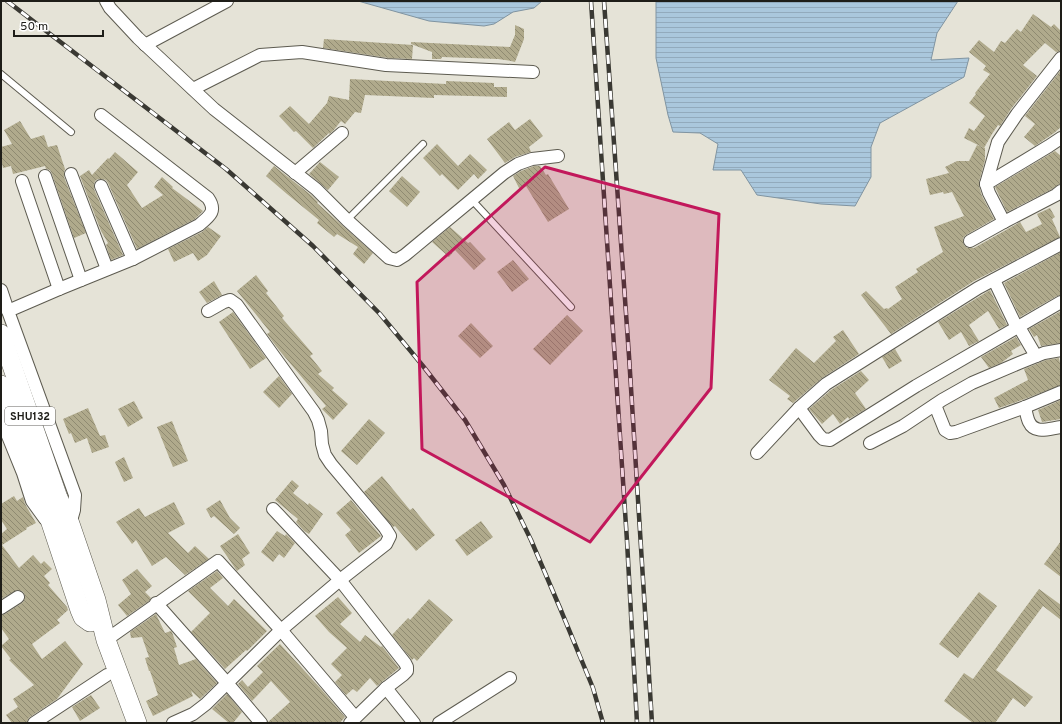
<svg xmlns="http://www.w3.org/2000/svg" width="1062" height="724" font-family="Overpass,sans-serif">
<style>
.water{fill:url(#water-rules);stroke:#8094a1}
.building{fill:url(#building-back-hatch)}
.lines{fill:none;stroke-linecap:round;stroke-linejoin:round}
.service-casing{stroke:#5d5b50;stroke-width:8}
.minor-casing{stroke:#5d5b50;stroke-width:14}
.primary-casing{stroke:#5d5b50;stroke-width:20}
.service{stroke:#fff;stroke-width:6}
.minor{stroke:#fff;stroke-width:12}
.primary{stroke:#fff;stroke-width:19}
.rail-casing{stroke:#3a3933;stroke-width:4.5}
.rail{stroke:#fff;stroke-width:3;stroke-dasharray:9;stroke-linecap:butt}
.marked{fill:#c2185b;fill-opacity:0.2;stroke:#c2185b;stroke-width:3;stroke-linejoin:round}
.labels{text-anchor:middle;stroke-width:3;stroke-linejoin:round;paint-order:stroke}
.shield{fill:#fff;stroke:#62615d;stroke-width:1}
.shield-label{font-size:11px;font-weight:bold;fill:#1e1d18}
</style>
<defs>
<pattern id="water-rules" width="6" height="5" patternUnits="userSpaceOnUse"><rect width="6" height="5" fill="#aac7dc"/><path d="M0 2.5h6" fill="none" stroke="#92aabc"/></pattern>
<pattern id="building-back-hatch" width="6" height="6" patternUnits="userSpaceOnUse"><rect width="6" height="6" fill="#b0aa8c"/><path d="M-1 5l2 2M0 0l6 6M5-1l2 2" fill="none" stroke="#8f8a71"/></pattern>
</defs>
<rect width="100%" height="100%" fill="#e5e3d7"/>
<g class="water">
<polygon points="358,1 542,1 534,8 513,12 494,24 484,26 429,21"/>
<polygon points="656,1 958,1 937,33 931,60 969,58 964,77 880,123 871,147 871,177 855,206 821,204 757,195 741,170 713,170 718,144 700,133 673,132 668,115 656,58"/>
</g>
<g class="building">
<polygon points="1033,14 1051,27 1054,24 1061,31 1061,51 1056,52 1045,43 1023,65 1037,76 1011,109 1000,126 998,125 992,134 984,148 964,138 969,128 974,131 985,116 969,103 976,94 975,93 990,74 983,70 986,66 969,52 979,40 994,52 1001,41 1005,43 1017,29 1021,32"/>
<polygon points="515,25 524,29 524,39 515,62 511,61 498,59 442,57 441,59 432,59 432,52 411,44 411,42 510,47 515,35"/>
<polygon points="324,39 413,45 412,59 389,58 323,48"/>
<polygon points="1061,70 1061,127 1054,133 1035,146 1024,137 1035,124 1025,116"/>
<polygon points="350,79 446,84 446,81 494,83 494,87 507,87 507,97 434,95 434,98 365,95 361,113 355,112 345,124 341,121 333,131 329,134 329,133 313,148 296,131 294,132 279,116 290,106 309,124 327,103 329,96 349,100"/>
<polygon points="530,119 543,136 529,147 531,152 515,157 505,163 487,139 509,122 515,130"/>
<polygon points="20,121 31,139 44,135 48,147 57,145 65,169 64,172 64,177 86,233 74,238 52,174 50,170 46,169 45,166 13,174 11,166 3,168 1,159 1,147 12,144 4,130"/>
<polygon points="437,144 458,166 470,154 487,170 478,179 474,174 458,190 442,174 440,176 423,158"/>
<polygon points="977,145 985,148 985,160 979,182 979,186 982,196 994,219 966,235 963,238 963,241 964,245 967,248 974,248 1020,222 1026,232 1042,224 1037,214 1050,208 1055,217 1052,219 1060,237 974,281 891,334 861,295 866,291 884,309 887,308 888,309 902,299 895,287 918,272 916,269 943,252 934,227 964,216 952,192 944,194 943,192 930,195 926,179 949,173 945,167 957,161 969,161"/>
<polygon points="1055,151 1061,156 1061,183 1052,189 1007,212 995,187"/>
<polygon points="115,152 138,172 127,185 142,208 163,195 154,187 162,177 173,187 172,188 203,211 195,219 137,249 108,183 106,180 102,179 98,179 95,181 94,185 94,189 123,255 111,260 106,245 108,243 101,231 80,176 89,170 92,175 108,158 109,159"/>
<polygon points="320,162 339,177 328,190 309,174"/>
<polygon points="274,166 311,195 318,202 317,203 373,253 364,264 353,254 358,247 337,234 334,237 317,223 319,220 287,194 266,176"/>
<polygon points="534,166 540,166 546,175 548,174 569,209 548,222 526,186 520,190 513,176 521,171"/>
<polygon points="402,176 420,192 407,207 389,191"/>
<polygon points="208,227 221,236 207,255 198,261 193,253 174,262 168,249 202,232"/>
<polygon points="450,227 468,243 470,242 486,259 474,270 455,250 449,257 432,242"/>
<polygon points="1061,252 1061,295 1057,296 1020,317 1004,283"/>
<polygon points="513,260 529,279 512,292 497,272"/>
<polygon points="256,275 268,291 266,293 284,316 282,318 313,354 310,356 322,371 318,374 334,388 332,390 348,404 333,420 322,409 326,406 279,350 267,334 270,332 237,291"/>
<polygon points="214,281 222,295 207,303 199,292"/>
<polygon points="990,290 1007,325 999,329 988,311 969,325 979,341 969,346 961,332 949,340 938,322"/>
<polygon points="1061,311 1061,343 1041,346 1037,335 1034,337 1029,329"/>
<polygon points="233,312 266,358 250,369 219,322"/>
<polygon points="567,315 583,331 550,365 533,349"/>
<polygon points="471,323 493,346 480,358 458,336"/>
<polygon points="843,330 859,354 822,378 793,403 787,399 790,396 769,380 796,348 814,363 836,341 833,337"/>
<polygon points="1016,337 1021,345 1011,351 1013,354 1001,363 989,368 981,357"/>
<polygon points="895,349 902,361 889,369 882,357"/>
<polygon points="1059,358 1061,368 1061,385 1022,400 999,408 994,398 1028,380 1024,369 1046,360"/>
<polygon points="861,371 869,380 855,393 866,409 849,419 848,417 840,424 833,414 822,424 809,409 831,390"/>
<polygon points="279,376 292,394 279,408 263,392"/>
<polygon points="1061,400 1061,419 1042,422 1038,410"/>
<polygon points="134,401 143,418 128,427 118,409"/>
<polygon points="88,408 100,436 105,435 109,447 92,453 87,438 75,443 71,433 69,434 63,419"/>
<polygon points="369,419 385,433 357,465 341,451"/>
<polygon points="172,421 188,461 173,467 157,427"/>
<polygon points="124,457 133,478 124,482 115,462"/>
<polygon points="382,476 410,510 413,508 435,535 416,551 395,526 393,527 364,492"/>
<polygon points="292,480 299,486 293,493 308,505 309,503 323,514 309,534 304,531 296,522 298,519 275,500"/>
<polygon points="14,496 17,501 23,497 25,504 36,523 26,528 27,529 2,545 19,568 33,555 41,564 44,561 52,569 44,576 50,583 48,585 67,607 68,610 57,620 60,623 32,644 42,659 65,641 83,664 57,699 30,717 28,719 27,723 12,723 6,715 18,707 13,699 34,685 9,660 11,659 1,646 9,639 1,628 1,615 5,614 22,603 24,601 25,597 24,593 22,591 17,590 1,599 1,534 7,529 1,520 1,504"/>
<polygon points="220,500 230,518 240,528 234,534 214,516 211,518 206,509"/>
<polygon points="351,500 381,536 359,553 345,535 351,530 336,513"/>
<polygon points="174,502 185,524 168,533 188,553 195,546 209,559 185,575 166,557 152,566 136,540 132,544 116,522 139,508 145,517"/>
<polygon points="481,521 493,537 467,556 455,540"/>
<polygon points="277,531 285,536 286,534 295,543 284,558 279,554 273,562 261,552"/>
<polygon points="238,534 250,553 242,559 245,565 237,571 220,546"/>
<polygon points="1061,541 1061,577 1044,564"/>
<polygon points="137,569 152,586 145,592 151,598 149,601 127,616 118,605 131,594 122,580"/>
<polygon points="217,571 223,578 210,588 228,606 234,599 267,631 247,651 246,650 225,669 191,632 210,613 188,591"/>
<polygon points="1039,589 1061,605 1061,620 1043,606 996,670 1033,697 1025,707 1013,698 995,723 973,723 944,701 964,673 973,679"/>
<polygon points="979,592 997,606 958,658 939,644"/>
<polygon points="338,597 352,613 340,624 360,642 365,635 381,647 382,646 399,668 377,686 370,678 357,692 353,689 346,695 335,682 342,675 331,664 347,648 329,632 315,616"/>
<polygon points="429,599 453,620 417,661 414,658 412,660 392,635 408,618 410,620"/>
<polygon points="156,614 165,633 171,631 172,632 177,647 174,648 179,665 196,659 217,683 200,699 191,691 193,696 153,716 146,701 158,695 150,671 149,671 145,658 149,657 142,637 131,638 130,632"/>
<polygon points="280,644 322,690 345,717 340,723 268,723 268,722 290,702 271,681 252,701 238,684 242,680 248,687 263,672 257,666"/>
<polygon points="227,694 242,712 233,723 229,723 212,709"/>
<polygon points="91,695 100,708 80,721 72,707"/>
</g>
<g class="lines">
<g class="service-casing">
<g id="service">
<polyline points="1,74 71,132"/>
<polyline points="471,199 571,307"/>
<polyline points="347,220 423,144"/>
</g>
</g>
<g class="minor-casing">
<g id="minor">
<polyline points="106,1 110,8 138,38 214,109 316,189 347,220 389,258 397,260 405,255 504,173 518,164 532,159 558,156"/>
<polyline points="145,45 227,1"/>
<polyline points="1061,58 1017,114 998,142 986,184 989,193 1004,222 1056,195 1061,191"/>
<polyline points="193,89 260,55 302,52 386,65 533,72"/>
<polyline points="295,173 342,133"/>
<polyline points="71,174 107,269"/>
<polyline points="45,176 81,280"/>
<polyline points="22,181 59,289"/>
<polyline points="986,184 1049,146 1061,138"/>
<polyline points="101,186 133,259"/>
<polyline points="970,241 1004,222"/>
<polyline points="1061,244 978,288 826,384 799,408 819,435 823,439 830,440 916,386 1061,302"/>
<polyline points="994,280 1017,328"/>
<polyline points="1,290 8,311"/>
<polyline points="1019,327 1036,356"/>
<polyline points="935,405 945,430 950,433 956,432 1025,407 1061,392"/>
<path d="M 1025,407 C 1026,412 1027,418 1029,422 C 1035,435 1050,428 1061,427"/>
<polyline points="1,419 23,473 32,501 45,519"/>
<polyline points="870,443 903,426 942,400 972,383 1019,363 1044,353 1061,350"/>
<polyline points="757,453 799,408"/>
<polyline points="273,509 340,580 405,663 407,667 407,671 403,675 386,688 350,723"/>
<path d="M 70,524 L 74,510 L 75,495 L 8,311 L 59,289 L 133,259 L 199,225 C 210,216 217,211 208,198 L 101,115"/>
<polyline points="156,603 227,683 261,723"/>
<polyline points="1,608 18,597"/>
<polyline points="106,640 218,561 281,630 355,717"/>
<polyline points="386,688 414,723"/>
<polyline points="34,723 107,675"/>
<polyline points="173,723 193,714 206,704 281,630 340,580 386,544 390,536 385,528 331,464 325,455 322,444 321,431 318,420 314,412 237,305 230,300 224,302 208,311"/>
<polyline points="439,723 510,678"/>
</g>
</g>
<g class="primary-casing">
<g id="primary">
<polyline points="1,334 58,498 70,524 96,600 106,640 137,723"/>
<polyline points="1,385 44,502 80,610 83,617 90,622 96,621 99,616"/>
</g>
</g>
<use href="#service" class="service"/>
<use href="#minor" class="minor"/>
<use href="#primary" class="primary"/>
<g class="rail-casing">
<g id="rail">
<polyline points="7,1 226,169 313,246 380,314 423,366 465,420 504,485 531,540 560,608 593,688 603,723"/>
<polyline points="591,1 627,541 637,723"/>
<polyline points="604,1 629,356 652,723"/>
</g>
</g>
<use href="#rail" class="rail"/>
</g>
<path class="marked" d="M 545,167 L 719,214 L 711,388 L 590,542 L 422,449 L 417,282 Z"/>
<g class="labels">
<rect class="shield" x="5" y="407" width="50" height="18" rx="3"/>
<g class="shield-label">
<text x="30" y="420">SHU132</text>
</g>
</g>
<rect width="1062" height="724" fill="none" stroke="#1e1d18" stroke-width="4"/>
<path d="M14 30v6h89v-6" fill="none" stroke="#1e1d18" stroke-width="2"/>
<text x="20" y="30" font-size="12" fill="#1e1d18" stroke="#ffffff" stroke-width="3" paint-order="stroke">50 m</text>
</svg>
